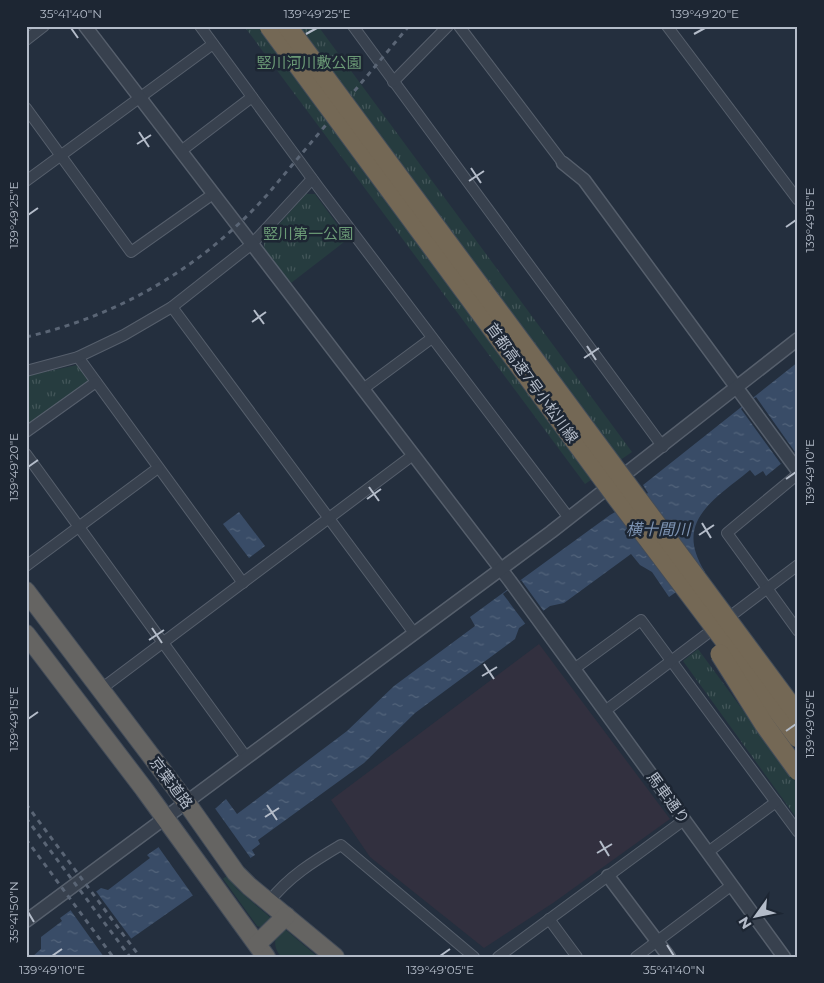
<svg xmlns="http://www.w3.org/2000/svg" width="824" height="983" font-family="Montserrat,'Noto Sans JP',sans-serif">
<style>
.medical{fill:#32303f}
.grass{fill:#263c3f}
.park{fill:url(#park-tufts)}
.water{fill:url(#water-ripples)}
.pier{fill:#242f3e}
.lines{fill:none;stroke-linecap:round;stroke-linejoin:round}
.minor-casing{stroke:#565f6c;stroke-width:12}
.tertiary-casing{stroke:#565f6c;stroke-width:15}
.trunk-casing{stroke:#434c59;stroke-width:20}
.minor{stroke:#38414e;stroke-width:10}
.tertiary{stroke:#38414e;stroke-width:12}
.trunk{stroke:#656462;stroke-width:18}
.rail{stroke:#5a6575;stroke-width:3;stroke-dasharray:5 5;stroke-linecap:butt}
.motorway-bridge-casing{stroke:#434c59;stroke-width:21;stroke-linecap:butt}
.motorway-bridge{stroke:#746855;stroke-width:19}
.ticks{fill:none;stroke:#b4bcc9;stroke-width:2}
.labels{text-anchor:middle;stroke-width:5;stroke-linejoin:round;paint-order:stroke}
.park-label{font-size:15px;fill:#6b9a76;stroke:#1d2633}
.street-label{font-size:15px;fill:#b4bcc9;stroke:#1d2633}
.water-label{font-size:16px;font-style:italic;fill:#7c92b1;stroke:#1d2633}
.neatline{fill:none;stroke:#b4bcc9;stroke-width:2}
.ticks-label{font-size:12px;text-anchor:middle;fill:#b4bcc9}
</style>
<defs>
<pattern id="park-tufts" width="24" height="20" patternUnits="userSpaceOnUse" patternTransform="scale(1.25)"><rect width="24" height="20" fill="#263c3f"/><path d="M3 7l-1-3M5 7V3M7 7l1-3M15 17l-1-3M17 17v-4M19 17l1-3" fill="none" stroke="#435659"/></pattern>
<pattern id="water-ripples" width="26" height="14" patternUnits="userSpaceOnUse" patternTransform="scale(1.25)"><rect width="26" height="14" fill="#394c67"/><path d="M2 4q2-2 4 0t4 0M15 11q2-2 4 0t4 0" fill="none" stroke="#53647b"/></pattern>
</defs>
<rect width="100%" height="100%" fill="#242f3e"/>
<polygon class="medical" points="539,644 670,819 553,903 484,948 370,857 331,800"/>
<g class="grass">
<polygon points="193,830 237,889 270,917 271,920 263,928 257,926 190,833"/>
<path d="M 286,930 L 318,957 L 281,957 C 272,946 273,934 286,930 Z"/>
</g>
<g class="park">
<polygon points="244,26 318,26 632,452 585,484"/>
<polygon points="306,194 315,194 348,239 291,283 264,248 264,241"/>
<polygon points="77,365 87,379 87,383 26,427 26,376"/>
<polygon points="698,649 798,785 798,820 683,661"/>
</g>
<g class="water">
<path d="M 798,362 L 798,450 L 766,476 L 763,471 L 755,476 L 750,470 C 714,500 673,521 705,572 L 669,597 L 652,572 L 640,565 L 631,554 L 564,603 L 550,606 L 519,628 L 515,639 L 415,713 L 364,763 L 258,840 L 260,844 L 252,850 L 255,855 L 192,896 L 105,957 L 32,957 L 41,949 L 41,937 L 62,921 L 60,918 L 101,888 L 108,890 L 150,858 L 147,855 L 216,808 L 226,799 L 237,814 L 347,731 L 394,686 L 475,626 L 470,617 L 610,515 L 648,493 L 643,485 Z"/>
<polygon points="239,512 265,546 249,558 223,524"/>
</g>
<g class="pier">
<polygon points="756,397 795,452 781,464 741,409"/>
<polygon points="521,580 545,613 527,626 503,594"/>
<polygon points="214,807 252,860 194,897 157,845"/>
<polygon points="95,890 133,941 110,957 104,957 69,908"/>
</g>
<g class="lines">
<g class="minor-casing">
<g id="minor">
<polyline points="200,26 319,188 569,518"/>
<polyline points="353,26 663,447"/>
<polyline points="459,26 563,163"/>
<polyline points="667,26 798,200"/>
<polyline points="26,40 44,26"/>
<polyline points="393,82 448,26"/>
<polyline points="26,108 131,252 213,194"/>
<polyline points="181,151 252,97"/>
<polyline points="26,181 213,44"/>
<polyline points="172,307 414,633"/>
<polyline points="78,357 243,583"/>
<polyline points="26,371 78,357 124,335 172,307 252,244 312,179"/>
<polyline points="363,389 432,338"/>
<polyline points="26,432 96,382"/>
<polyline points="26,454 246,757"/>
<polyline points="798,474 727,533 798,631"/>
<polyline points="26,566 158,468"/>
<polyline points="574,669 641,620 798,832"/>
<polyline points="101,689 413,455"/>
<polyline points="605,711 798,565"/>
<polyline points="708,852 776,802"/>
<path d="M 269,902 C 288,877 314,861 341,845 L 474,957"/>
<polyline points="549,919 577,957"/>
<polyline points="498,957 684,820"/>
<polyline points="636,957 732,885"/>
</g>
</g>
<g class="tertiary-casing">
<g id="tertiary">
<polyline points="85,26 510,581 784,957"/>
<polyline points="563,163 584,180 798,471"/>
<polyline points="608,876 669,957"/>
<polyline points="26,921 551,532 798,339"/>
</g>
</g>
<g class="trunk-casing">
<g id="trunk">
<polyline points="26,591 186,802 236,873 249,886 335,957"/>
<polyline points="26,634 144,789 266,957"/>
<polyline points="257,944 286,916"/>
</g>
</g>
<use href="#minor" class="minor"/>
<use href="#tertiary" class="tertiary"/>
<use href="#trunk" class="trunk"/>
<g class="rail">
<path d="M 26,337 C 121,315 202,267 267,195 L 409,26"/>
<polyline points="26,804 140,957"/>
<polyline points="26,818 130,957"/>
<polyline points="26,839 113,957"/>
</g>
<g class="motorway-bridge-casing">
<g id="motorway-bridge">
<polyline points="269,26 617,498 798,738"/>
<polyline points="287,26 798,715"/>
<polyline points="720,654 764,724 798,771"/>
</g>
</g>
<use href="#motorway-bridge" class="motorway-bridge"/>
</g>
<path class="ticks" d="M 71,28 L 78,38M 306,34 L 317,28M 694,34 L 705,28M 139,132 L 149,147M 137,144 L 151,135M 471,168 L 481,183M 469,181 L 484,171M 28,215 L 38,208M 786,227 L 796,220M 254,310 L 264,324M 252,322 L 266,312M 587,346 L 596,360M 584,358 L 599,348M 28,467 L 38,460M 786,479 L 796,472M 369,487 L 379,501M 367,499 L 381,489M 702,523 L 711,538M 699,535 L 714,525M 152,628 L 162,643M 149,640 L 164,630M 484,664 L 494,679M 482,676 L 497,667M 28,719 L 38,712M 786,731 L 796,724M 267,805 L 277,820M 265,817 L 279,808M 600,841 L 609,856M 597,853 L 612,844M 28,912 L 34,922M 667,945 L 674,956M 52,956 L 62,949M 440,956 L 450,949"/>
<g class="labels">
<g class="park-label">
<text x="309" y="68">竪川河川敷公園</text>
<text x="308" y="239">竪川第一公園</text>
</g>
<g class="street-label">
<text transform="translate(532 383) rotate(54)" y="5">首都高速7号小松川線</text>
<text transform="translate(171 783) rotate(53)" y="5">京葉道路</text>
<text transform="translate(668 798) rotate(54)" y="5">馬車通り</text>
</g>
<g class="water-label">
<text x="658" y="535">横十間川</text>
</g>
</g>
<rect width="824" height="983" fill="none" stroke="#1d2633" stroke-width="55"/>
<g transform="translate(756 916) rotate(237)" stroke="#1d2633" stroke-width="4" paint-order="stroke">
<path d="M0-4L9 19L0 12L-9 19Z" fill="#b4bcc9"/>
<text y="-8" font-size="14" font-weight="bold" text-anchor="middle" fill="#b4bcc9">N</text>
</g>
<rect x="28" y="28" width="768" height="928" class="neatline"/>
<g class="ticks-label">
<text x="71" y="18">35°41'40"N</text>
<text x="317" y="18">139°49'25"E</text>
<text x="705" y="18">139°49'20"E</text>
<text transform="translate(14 215) rotate(-90)" y="4">139°49'25"E</text>
<text transform="translate(810 220) rotate(-90)" y="4">139°49'15"E</text>
<text transform="translate(14 467) rotate(-90)" y="4">139°49'20"E</text>
<text transform="translate(810 472) rotate(-90)" y="4">139°49'10"E</text>
<text transform="translate(14 719) rotate(-90)" y="4">139°49'15"E</text>
<text transform="translate(810 724) rotate(-90)" y="4">139°49'05"E</text>
<text transform="translate(14 912) rotate(-90)" y="4">35°41'50"N</text>
<text x="52" y="974">139°49'10"E</text>
<text x="440" y="974">139°49'05"E</text>
<text x="674" y="974">35°41'40"N</text>
</g>
</svg>
